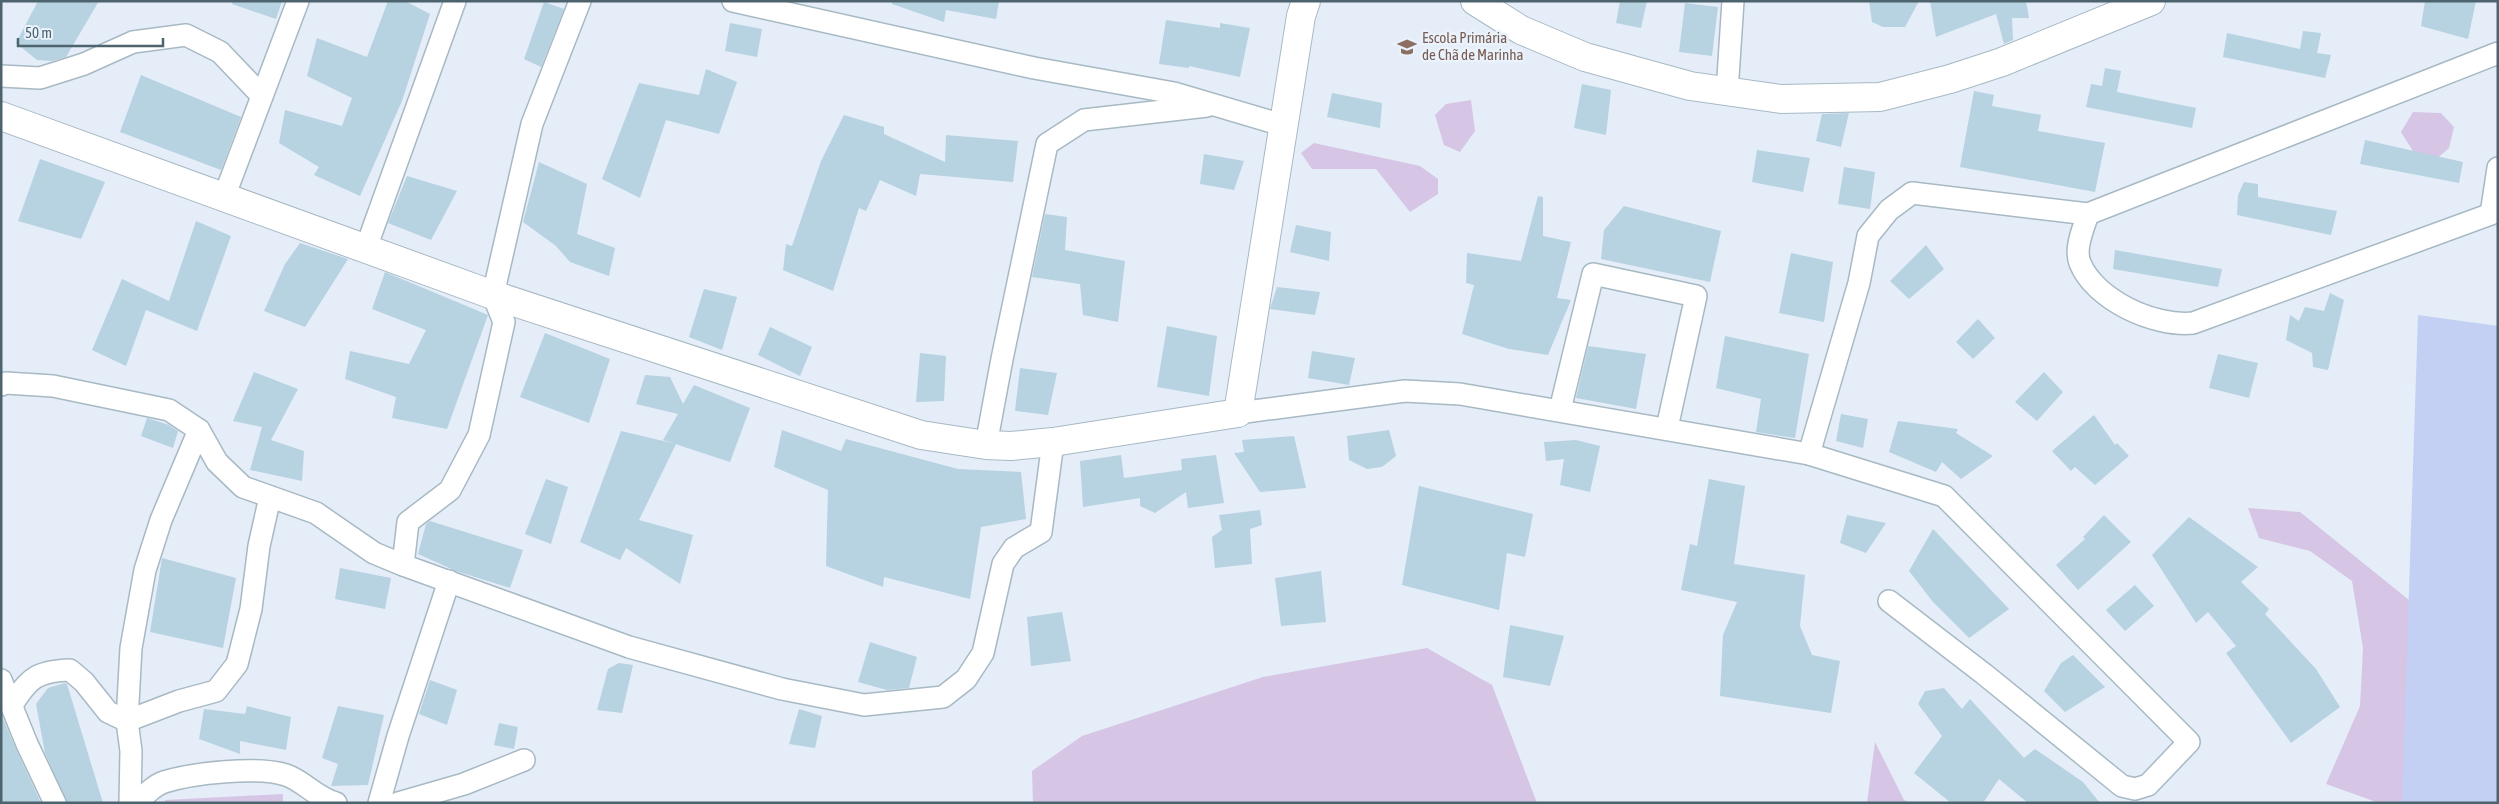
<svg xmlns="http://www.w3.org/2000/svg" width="2499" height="804" font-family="'Asap Condensed',sans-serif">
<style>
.green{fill:#d6c5e4}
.sand{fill:#c3d0f4}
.building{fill:#b7d2e1}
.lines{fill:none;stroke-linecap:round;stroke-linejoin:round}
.minor-casing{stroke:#a7b9c3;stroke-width:24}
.tertiary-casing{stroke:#a7b9c3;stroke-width:30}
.minor{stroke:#fff;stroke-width:21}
.tertiary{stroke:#fff;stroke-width:28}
.labels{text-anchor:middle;stroke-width:5;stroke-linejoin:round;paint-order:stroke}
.education-label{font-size:15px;fill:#785e54;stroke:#eaf2fc;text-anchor:start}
</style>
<rect width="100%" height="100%" fill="#e5edf9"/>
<g class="green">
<polygon points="1471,100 1475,131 1460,152 1444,145 1435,115 1446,104"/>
<polygon points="2413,112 2441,113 2454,127 2449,148 2434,161 2416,156 2401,132"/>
<polygon points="1314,143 1420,166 1438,179 1438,194 1410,212 1376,169 1312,169 1301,153"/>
<polygon points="2248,508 2300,512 2409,600 2498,803 2379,803 2326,784 2360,706 2363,648 2352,581 2310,551 2259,538"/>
<polygon points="1427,648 1492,685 1537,803 1033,803 1032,771 1082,736 1263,677"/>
<polygon points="1875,742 1904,800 1910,803 1867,803"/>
<polygon points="283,794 283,803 165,803 165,800"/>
</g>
<polygon class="sand" points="2418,315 2498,326 2498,803 2402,803"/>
<g class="building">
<polygon points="38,1 99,1 66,57 52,61 37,60 16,43"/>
<polygon points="233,1 282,1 276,19 232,4"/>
<polygon points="388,1 405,1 430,14 402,101 360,196 314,175 319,167 279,143 285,110 342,126 352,98 307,76 317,38 367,57"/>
<polygon points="892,1 999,1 996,19 946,10 944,22 892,4"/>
<polygon points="1620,1 1647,1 1641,28 1616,23"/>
<polygon points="1869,1 1919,1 1905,27 1883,27 1872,22"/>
<polygon points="1930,1 2026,1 2029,18 2012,18 2013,40 2004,44 1996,14 1936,37"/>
<polygon points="2425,1 2476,1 2468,39 2421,26"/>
<polygon points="544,2 564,9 541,67 524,59"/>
<polygon points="1685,3 1718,7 1712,56 1679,52"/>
<polygon points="1166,20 1220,28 1220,23 1250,28 1240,77 1189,66 1189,68 1159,64"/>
<polygon points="730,23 762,29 757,57 725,51"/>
<polygon points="2303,31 2321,33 2317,53 2331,55 2325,78 2223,57 2227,33 2300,49"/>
<polygon points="2105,68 2121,71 2117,92 2196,108 2192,128 2086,107 2091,84 2102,86"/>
<polygon points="706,69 737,82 719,134 666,120 640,198 602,179 639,83 699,95"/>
<polygon points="141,75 241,117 221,170 120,132"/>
<polygon points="1582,84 1611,90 1606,135 1574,128"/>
<polygon points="1974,91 1994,95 1992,106 2041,115 2038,131 2105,143 2095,192 1960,167"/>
<polygon points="1332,93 1382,103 1380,128 1327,117"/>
<polygon points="1849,113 1841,147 1816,141 1822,114"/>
<polygon points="844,115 884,127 884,134 945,162 946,135 1018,141 1013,182 920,174 916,196 880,180 866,211 859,208 833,291 783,270 786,244 792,246 821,161"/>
<polygon points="2365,140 2463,162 2459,183 2360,164"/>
<polygon points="1757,150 1810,158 1803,192 1752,182"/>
<polygon points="1204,154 1244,161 1234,190 1200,184"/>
<polygon points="40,159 105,182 81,239 18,221"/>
<polygon points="539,162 587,184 577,234 615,248 609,276 570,262 556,246 523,222"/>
<polygon points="1844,167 1875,172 1870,209 1838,204"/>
<polygon points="407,176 457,191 431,240 388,223"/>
<polygon points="2244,182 2258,184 2258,197 2337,211 2331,235 2237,215 2238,195"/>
<polygon points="1538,196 1543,197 1543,236 1571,242 1557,298 1571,300 1548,355 1509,349 1462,334 1474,285 1466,283 1467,253 1521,261"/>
<polygon points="1624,206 1721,231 1710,282 1601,259 1604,230"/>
<polygon points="1045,214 1067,217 1065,250 1125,261 1118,322 1083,315 1080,284 1032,277"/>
<polygon points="196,221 231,236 197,331 146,310 126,366 92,350 122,279 169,301"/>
<polygon points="1296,225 1331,232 1329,261 1290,252"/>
<polygon points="300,243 348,259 305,327 264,311 285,264"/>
<polygon points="1926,245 1944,269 1909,299 1890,281"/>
<polygon points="2115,250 2222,269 2218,287 2113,269"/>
<polygon points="1791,253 1833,262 1824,322 1779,313"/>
<polygon points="385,272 488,315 447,429 392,418 396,397 345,379 350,351 409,364 426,330 372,309"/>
<polygon points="1277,287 1320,292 1315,315 1270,309"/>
<polygon points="704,289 737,297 722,350 689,337"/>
<polygon points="2330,293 2344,300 2328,370 2313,367 2312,353 2286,340 2290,315 2299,321 2305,307 2324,311"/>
<polygon points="1978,319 1995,338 1973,359 1956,342"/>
<polygon points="1167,326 1217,336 1209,396 1157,387"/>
<polygon points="770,327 812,347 800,376 758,355"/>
<polygon points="545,333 610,359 589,423 520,397"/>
<polygon points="1725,336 1809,354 1795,438 1756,432 1761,399 1716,388"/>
<polygon points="1588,346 1646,354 1636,409 1576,398"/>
<polygon points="1312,351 1355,358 1349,385 1308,378"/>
<polygon points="920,353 946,356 944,401 916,402"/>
<polygon points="2218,354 2258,363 2249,398 2209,388"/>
<polygon points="1020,368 1057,373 1048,415 1015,411"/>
<polygon points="254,372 298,389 271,440 304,451 302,481 250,470 262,427 233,421"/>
<polygon points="2044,372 2063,392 2037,421 2015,402"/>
<polygon points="645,375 670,377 683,404 694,385 750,408 730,462 663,440 678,414 636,404"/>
<polygon points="1841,414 1868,419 1863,448 1836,441"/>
<polygon points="2094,415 2115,445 2117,443 2129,456 2095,485 2075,467 2071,471 2052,451"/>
<polygon points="147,418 169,425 178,431 173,448 141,436"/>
<polygon points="1898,421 1958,429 1956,433 1993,456 1961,479 1942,462 1936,472 1889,452"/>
<polygon points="782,430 841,451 846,439 958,469 1021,472 1026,519 981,527 970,599 884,577 883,587 826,566 828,490 774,467"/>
<polygon points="1389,430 1396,456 1382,467 1367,469 1349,460 1347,436"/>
<polygon points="621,431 676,444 639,520 693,535 680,584 626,548 620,560 580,542"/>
<polygon points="1294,436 1306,488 1260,492 1234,453 1244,452 1242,440"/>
<polygon points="1576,440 1600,446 1590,492 1560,485 1564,459 1546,461 1544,442"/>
<polygon points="1121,455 1124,478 1182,470 1181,459 1216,455 1224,503 1188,508 1186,492 1155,513 1140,506 1140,498 1083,507 1080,461"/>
<polygon points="546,479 568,487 551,544 525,534"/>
<polygon points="1709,479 1745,486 1734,564 1805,575 1800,626 1812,655 1840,661 1831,713 1720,696 1723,635 1737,602 1681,590 1690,544 1697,546"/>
<polygon points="1419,486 1533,514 1525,557 1507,553 1499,610 1402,585"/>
<polygon points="1260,510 1262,525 1250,529 1252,564 1215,568 1212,537 1222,530 1219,515"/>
<polygon points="1847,515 1886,523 1866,553 1840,543"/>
<polygon points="2104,515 2131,542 2078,590 2056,565 2085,539 2083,537"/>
<polygon points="2189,517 2258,567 2241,582 2269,609 2265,614 2316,669 2340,707 2291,743 2226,653 2236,646 2208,612 2196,623 2152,555"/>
<polygon points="430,521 523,550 510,588 456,571 418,554 426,524"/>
<polygon points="1933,529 2009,609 1969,638 1933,602 1909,571"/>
<polygon points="162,558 236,578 223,648 150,632"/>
<polygon points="340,568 391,578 385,609 335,599"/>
<polygon points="1321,571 1326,622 1281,626 1275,578"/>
<polygon points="2135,585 2154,606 2125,631 2106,610"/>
<polygon points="1062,612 1071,661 1031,666 1027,617"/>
<polygon points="1510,625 1564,636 1550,686 1503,677"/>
<polygon points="870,642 917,657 909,688 887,690 858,682"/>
<polygon points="2073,655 2105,687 2065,712 2044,691 2061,663"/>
<polygon points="619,663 633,665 622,713 597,710 608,669"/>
<polygon points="430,680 457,690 447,725 419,714"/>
<polygon points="65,683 67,684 103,803 67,803 45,753 36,704 48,688"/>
<polygon points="1944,688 1962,709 1970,699 2024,758 2035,749 2083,782 2100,803 2028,803 1999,779 1983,803 1951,803 1914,773 1942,736 1918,704 1925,691"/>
<polygon points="247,706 291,717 286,750 240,741 240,754 199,739 204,709 245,714"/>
<polygon points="338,706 384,715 368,785 331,786 338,764 322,758"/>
<polygon points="799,709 822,716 815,748 789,744"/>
<polygon points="1,714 16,749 41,803 1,803"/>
<polygon points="499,723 518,727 514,749 494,745"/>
</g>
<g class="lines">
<g class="minor-casing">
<g id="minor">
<polyline points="580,1 532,124 493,295 504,322 479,435 450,490 408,522 403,565 629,647 782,689 864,705 943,697 966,679 983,653 1003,564 1014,548 1041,532 1053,442"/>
<polyline points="733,1 1034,68 1174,93 1282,125"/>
<polyline points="1,76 40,78 84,64 133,42 186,35 220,52 262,96"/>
<polyline points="1727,92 1733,1"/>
<polyline points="224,197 298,1"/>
<path d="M 2088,214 C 2084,227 2074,248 2080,263 C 2095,300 2154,327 2193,323 L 2491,214 L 2498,168"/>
<polyline points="366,248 455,1"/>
<polyline points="1,385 6,383 53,386 169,410 199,430 217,462 243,487 316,513 374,553 403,565"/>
<polyline points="1560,410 1593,274 1696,296 1667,428"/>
<polyline points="1238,413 1405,391 1460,394 1809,454 1944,496 2189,742 2148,785 2135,789 2122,786 1984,674 1889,601"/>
<polyline points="986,445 1002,359 1047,144 1084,120 1207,106"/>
<polyline points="1809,454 1859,283 1868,236 1889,210 1912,193 2088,214 2498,53"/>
<polyline points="1,680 27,744 55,803"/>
<path d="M 12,705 C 29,678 37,671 70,670 L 84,682 L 108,712 L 127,721 L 179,701 L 216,691 L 237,664 L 251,609 L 259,546 L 270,497"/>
<polyline points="130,803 131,751 127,721 131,648 145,570 161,520 199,430"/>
<path d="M 138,803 C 144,795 155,785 164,782 C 193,773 258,766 286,775 C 304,781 315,797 336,803"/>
<polyline points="379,803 398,736 449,581"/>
<polyline points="398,803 464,784 524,760"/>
</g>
</g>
<g class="tertiary-casing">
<g id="tertiary">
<polyline points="1475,1 1521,30 1585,57 1690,86 1781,99 1880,97 1950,79 2002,62 2151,1"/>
<polyline points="1,116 493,295 921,435 986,445 1011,446 1053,442 1238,413 1301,16 1306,1"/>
</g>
</g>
<use href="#minor" class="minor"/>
<use href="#tertiary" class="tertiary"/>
</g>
<defs>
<g id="school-bare" transform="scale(1.5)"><path d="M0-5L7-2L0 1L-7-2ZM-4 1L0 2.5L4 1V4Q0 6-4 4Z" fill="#8d6e63" stroke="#eaf2fc" stroke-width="2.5" paint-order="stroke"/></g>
</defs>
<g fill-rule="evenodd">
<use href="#school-bare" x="1407" y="47"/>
</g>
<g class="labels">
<g class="education-label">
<text x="1422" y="43">Escola Primária<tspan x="1422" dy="17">de Chã de Marinha</tspan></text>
</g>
</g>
<rect width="2499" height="804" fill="none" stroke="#4d646e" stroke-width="5"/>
<path d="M18 38v8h145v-8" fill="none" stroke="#4d646e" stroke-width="2.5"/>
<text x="25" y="38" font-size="15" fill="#4d646e" stroke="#eaf2fc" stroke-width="4" paint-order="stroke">50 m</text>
</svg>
